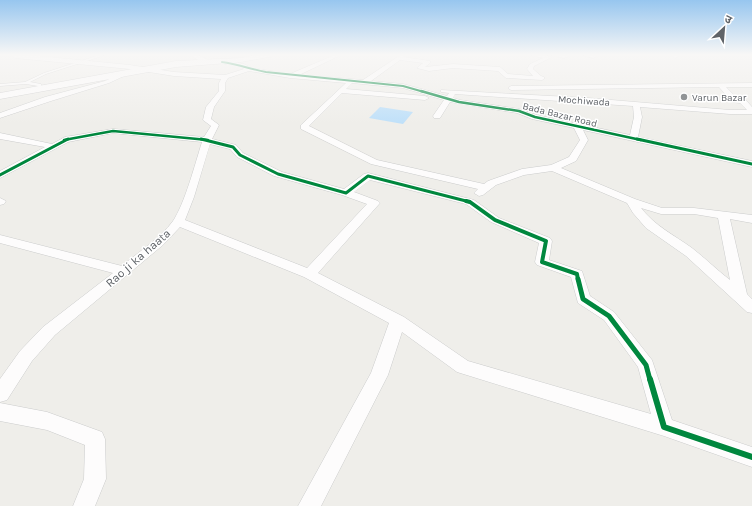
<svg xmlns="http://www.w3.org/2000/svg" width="752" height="506" font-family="Karla,'Noto Sans Devanagari',sans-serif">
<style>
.water{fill:#bfe0f9}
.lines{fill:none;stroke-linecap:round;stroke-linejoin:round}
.lane-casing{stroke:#cbcccc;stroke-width:1}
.street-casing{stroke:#cbcccc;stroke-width:1}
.secondary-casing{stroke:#cacacb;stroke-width:1}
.lane{fill:#fdfcfc;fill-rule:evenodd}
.street{fill:#fdfcfc;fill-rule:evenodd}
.secondary{fill:#fdfcfc;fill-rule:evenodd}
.cycleway-far5-casing{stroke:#fff;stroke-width:3}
.cycleway-far4-casing{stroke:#fff;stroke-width:4}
.cycleway-far3-casing{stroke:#fff;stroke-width:5}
.cycleway-far2-casing{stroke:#fff;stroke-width:6}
.cycleway-far1-casing{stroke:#fff;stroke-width:8}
.cycleway-casing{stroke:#fff;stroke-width:8}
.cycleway-far5{stroke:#00873e;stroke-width:2}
.cycleway-far4{stroke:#00873e;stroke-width:2.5}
.cycleway-far3{stroke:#00873e;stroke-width:3}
.cycleway-far2{stroke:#00873e;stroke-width:4}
.cycleway-far1{stroke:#00873e;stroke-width:5}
.cycleway{stroke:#00873e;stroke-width:6}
.poi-dot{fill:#919496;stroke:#fff;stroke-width:1.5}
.labels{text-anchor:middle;stroke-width:3;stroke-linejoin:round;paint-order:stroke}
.far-poi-label{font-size:10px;fill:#5f6368;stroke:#fff;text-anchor:start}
.far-street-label{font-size:10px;fill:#5f6368;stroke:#fff}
.street-label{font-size:12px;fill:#5f6368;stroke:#fff}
</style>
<rect width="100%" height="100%" fill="#efeeea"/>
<polygon class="water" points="380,107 413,112 403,124 369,118"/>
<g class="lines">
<g class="lane-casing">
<polygon id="lane" points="103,54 106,54 96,58 46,74 30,82 41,84 42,90 40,90 38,86 26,84 0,86 0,84 25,82 44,73"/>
</g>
<g class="street-casing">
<g id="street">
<path d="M 18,54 L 130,65 L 174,72 L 225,75 L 244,69 L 240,66 L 220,63 L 219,62 L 222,60 L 244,64 L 251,68 L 290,74 L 337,54 L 343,54 L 299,75 L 363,80 L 402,54 L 408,54 L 404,57 L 430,61 L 430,63 L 425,67 L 453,64 L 500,67 L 508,74 L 533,76 L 527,69 L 530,64 L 543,58 L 527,54 L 538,54 L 552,57 L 534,66 L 533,69 L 541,76 L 544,77 L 544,79 L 542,80 L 506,78 L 498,71 L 453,68 L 429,71 L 417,68 L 423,63 L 400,60 L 371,81 L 403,84 L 447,96 L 449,93 L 441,92 L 441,90 L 588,98 L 730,110 L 747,110 L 740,103 L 732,102 L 719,87 L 511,90 L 508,88 L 511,86 L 752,83 L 752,87 L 726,87 L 737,98 L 745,99 L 752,107 L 752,114 L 730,114 L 640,107 L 642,117 L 638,137 L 752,161 L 752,167 L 583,130 L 588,140 L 576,161 L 561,168 L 635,199 L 662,208 L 694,208 L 752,215 L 752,223 L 730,219 L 747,294 L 752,299 L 752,313 L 747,312 L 686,256 L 646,228 L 633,213 L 627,203 L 552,171 L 524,175 L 496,185 L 483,195 L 479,196 L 474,193 L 478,189 L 371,164 L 301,129 L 301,125 L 346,83 L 290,78 L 249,71 L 228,78 L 225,83 L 225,91 L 214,107 L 211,119 L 219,125 L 212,139 L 236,145 L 243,153 L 282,172 L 344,189 L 364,174 L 368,173 L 474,200 L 499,218 L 550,238 L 552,241 L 549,260 L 582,271 L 590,296 L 614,312 L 652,360 L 672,420 L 752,447 L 752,467 L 664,436 L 457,372 L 402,332 L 388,375 L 321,506 L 298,506 L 371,373 L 389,323 L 304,277 L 180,227 L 163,245 L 55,335 L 32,361 L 7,400 L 0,402 L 0,379 L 20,351 L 43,327 L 113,273 L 0,243 L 0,235 L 122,266 C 138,252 160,239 173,221 C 185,203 195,164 202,142 L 113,133 L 68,142 L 0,178 L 0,171 L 45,147 L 0,139 L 0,133 L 52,144 L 65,137 L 113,129 L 204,137 L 211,126 L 203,120 L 206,107 L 219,91 L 219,83 L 221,79 L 174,76 L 130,69 L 15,58 L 12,56 ZM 352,83 L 403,88 L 444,100 L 433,116 L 434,118 L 440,118 L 450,102 L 517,113 L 532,119 L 574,128 L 580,140 L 569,157 L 551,165 L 522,169 L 488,181 L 484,184 L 377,160 L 309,126 L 342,93 L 425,100 L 429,98 L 425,96 L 346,89 ZM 455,94 L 633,106 L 634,117 L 630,135 L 537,115 L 519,109 L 460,100 L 453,98 ZM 210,144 L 230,149 L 237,157 L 274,176 L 342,195 L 367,204 L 307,268 L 185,220 L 194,197 ZM 370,180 L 466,204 L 491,222 L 539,243 L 535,262 L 537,265 L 571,277 L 578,303 L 604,320 L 638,367 L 651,414 L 468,361 L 404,317 L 318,273 L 380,203 L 378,201 L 354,192 ZM 641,208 L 661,214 L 694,214 L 718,218 L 730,280 C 717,270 705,258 692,248 C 674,235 655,226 641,208 Z"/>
<path d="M 190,54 L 196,54 L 212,62 C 206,66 195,59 190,54 Z"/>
<polygon points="548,54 576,54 564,58"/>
<polygon points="579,54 601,54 593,58"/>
<polygon points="677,54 685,54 675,58 672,56"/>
<polygon points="122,73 124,74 124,76 109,83 51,101 0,118 0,113 45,97 105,81"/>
<polygon points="0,198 6,201 4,204 0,205"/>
<polygon points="0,403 47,412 102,432 105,439 106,479 95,506 73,506 84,479 85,445 47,430 0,421"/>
</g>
</g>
<g class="secondary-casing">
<polygon id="secondary" points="261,54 275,54 274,56 241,62 176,67 0,99 0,93 176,61 241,58"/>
</g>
<use href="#lane" class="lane"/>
<use href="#street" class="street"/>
<use href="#secondary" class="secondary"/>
<g class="cycleway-far5-casing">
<path id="cycleway-far5" d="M 222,62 C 238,64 250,69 266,72 L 403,86 L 424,92"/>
</g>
<g class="cycleway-far4-casing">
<g id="cycleway-far4">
<polyline points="421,91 459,102 519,111 535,117 641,140"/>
<polyline points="64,140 113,131 208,140"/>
</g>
</g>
<g class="cycleway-far3-casing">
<g id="cycleway-far3">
<polyline points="201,139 233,147 240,155 278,174 346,193 368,176 470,202"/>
<polyline points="637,139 752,164"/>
<polyline points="0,175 68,139"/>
</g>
</g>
<g class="cycleway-far2-casing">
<polyline id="cycleway-far2" points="466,201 470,202 495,220 546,241 542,262 577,274 578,280"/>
</g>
<g class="cycleway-far1-casing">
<polyline id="cycleway-far1" points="578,279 583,299 609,316 646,365 650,380"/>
</g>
<g class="cycleway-casing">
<polyline id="cycleway" points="650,379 664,427 752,457"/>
</g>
<use href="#cycleway-far5" class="cycleway-far5"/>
<use href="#cycleway-far4" class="cycleway-far4"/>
<use href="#cycleway-far3" class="cycleway-far3"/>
<use href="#cycleway-far2" class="cycleway-far2"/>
<use href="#cycleway-far1" class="cycleway-far1"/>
<use href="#cycleway" class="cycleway"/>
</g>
<linearGradient id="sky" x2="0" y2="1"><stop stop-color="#97c6ef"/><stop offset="0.44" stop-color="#f8f7f6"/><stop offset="1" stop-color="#f8f7f6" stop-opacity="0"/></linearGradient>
<rect width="752" height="124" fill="url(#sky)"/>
<circle class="poi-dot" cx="684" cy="97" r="4"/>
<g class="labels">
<g class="far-poi-label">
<text x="692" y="101">Varun Bazar</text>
</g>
<g class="far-street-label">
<text transform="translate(584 100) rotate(4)" y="4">Mochiwada</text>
<text transform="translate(560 114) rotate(14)" y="4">Bada Bazar Road</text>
</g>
<g class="street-label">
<text transform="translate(138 258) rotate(-41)" y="4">Rao ji ka haata</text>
</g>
</g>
<g transform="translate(724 28) rotate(26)" stroke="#ffffff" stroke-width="3" paint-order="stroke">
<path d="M0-3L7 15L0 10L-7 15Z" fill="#5f6368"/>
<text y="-6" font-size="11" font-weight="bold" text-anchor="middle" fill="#5f6368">उ</text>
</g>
</svg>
